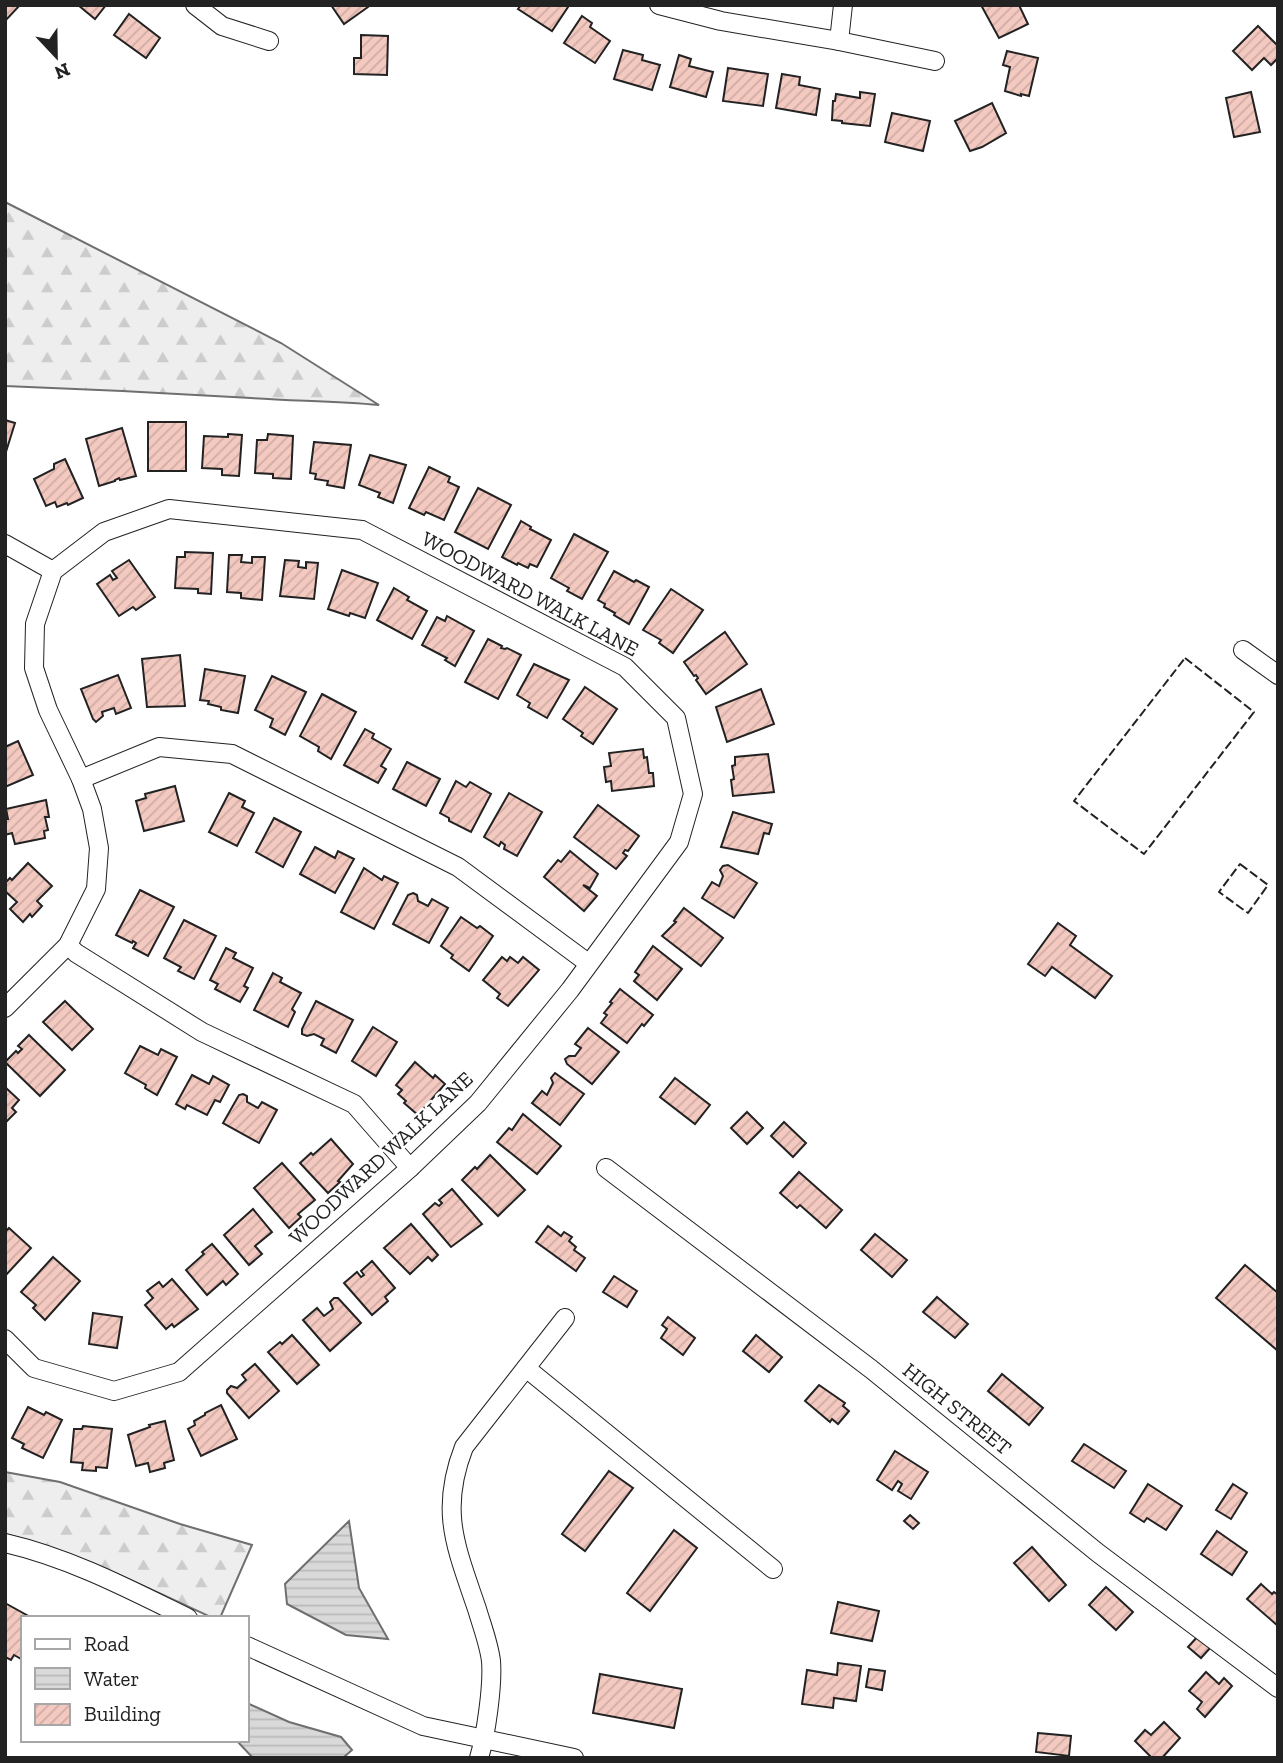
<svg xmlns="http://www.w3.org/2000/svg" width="1283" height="1763" font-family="'Zilla Slab',serif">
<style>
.forest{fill:url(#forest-firs);stroke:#6f6f6f;stroke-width:2}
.water{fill:url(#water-rules);stroke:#6f6f6f;stroke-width:2}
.building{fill:url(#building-hatch);stroke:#222;stroke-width:2}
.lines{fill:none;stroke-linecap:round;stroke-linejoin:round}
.minor-casing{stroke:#222;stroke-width:20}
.minor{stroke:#fff;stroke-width:18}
.fence{stroke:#222;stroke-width:2;stroke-dasharray:9 3.5;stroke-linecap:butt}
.labels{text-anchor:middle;stroke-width:5;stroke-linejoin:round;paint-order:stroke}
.street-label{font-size:21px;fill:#222;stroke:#fff}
</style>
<defs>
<pattern id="forest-firs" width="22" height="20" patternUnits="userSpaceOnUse" patternTransform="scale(1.75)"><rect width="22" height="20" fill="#eee"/><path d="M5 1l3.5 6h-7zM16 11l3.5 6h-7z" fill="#ccc"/></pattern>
<pattern id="water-rules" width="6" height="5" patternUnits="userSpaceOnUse" patternTransform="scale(1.75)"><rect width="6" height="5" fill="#d9d9d9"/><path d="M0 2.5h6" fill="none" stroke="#bababa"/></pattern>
<pattern id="building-hatch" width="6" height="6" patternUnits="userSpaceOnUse" patternTransform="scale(1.75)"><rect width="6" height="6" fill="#f3c9c0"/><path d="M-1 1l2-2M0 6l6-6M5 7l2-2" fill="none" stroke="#d0aca5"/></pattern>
</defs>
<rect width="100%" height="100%" fill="#fff"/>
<g class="forest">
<path d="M 5,202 L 281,343 L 379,405 C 336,401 294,401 251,398 C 169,393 87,389 5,386 Z"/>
<path d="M 5,1472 L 60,1482 L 180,1524 L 252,1545 L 220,1618 L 213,1618 C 145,1587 78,1552 5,1534 Z"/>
</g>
<g class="water">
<polygon points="349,1521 359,1588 388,1639 346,1635 287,1604 285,1584"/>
<polygon points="247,1703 289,1722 341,1737 352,1750 343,1758 253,1758 236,1740 247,1740"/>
</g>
<g class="building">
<polygon points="5,5 20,5 5,21"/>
<polygon points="78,5 106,5 95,19"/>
<polygon points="331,5 367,5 368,7 344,24"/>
<polygon points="521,5 565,5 568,7 552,31 518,9"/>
<polygon points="981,5 1019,5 1028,24 999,38"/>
<polygon points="129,14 160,38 146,58 114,35"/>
<polygon points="582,16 592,23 590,27 610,41 595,63 564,43"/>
<polygon points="1258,26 1278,46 1278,58 1271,65 1264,58 1252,70 1233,51"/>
<polygon points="361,35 388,36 387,75 354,74 354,58 361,58"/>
<polygon points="623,50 643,55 642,60 660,65 652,90 614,79"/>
<polygon points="1007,51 1038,58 1029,96 1021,94 1021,96 1005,91 1010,67 1003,65"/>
<polygon points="679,55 691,59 689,66 713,72 706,97 670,87"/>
<polygon points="728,68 768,74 763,106 723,101"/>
<polygon points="782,74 800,77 799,85 820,89 816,115 776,108"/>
<polygon points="860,92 875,94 870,126 842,123 842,121 832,120 833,101 835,101 836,94 860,98"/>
<polygon points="1251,92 1260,132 1234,137 1226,98"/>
<polygon points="992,103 1006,133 982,147 970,151 955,121"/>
<polygon points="892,113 930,121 923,151 885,142"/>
<polygon points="5,420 15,423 5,455"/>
<rect x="148" y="422" width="38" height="49"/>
<polygon points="122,428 136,476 120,480 119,478 115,480 115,481 99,486 86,439"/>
<polygon points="228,434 242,435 239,476 222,475 222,469 202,468 204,436 228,437"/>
<polygon points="268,434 293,436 291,479 273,478 273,474 255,473 257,440 267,440"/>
<polygon points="314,442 351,445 344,488 327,485 328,481 315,479 316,474 310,473"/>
<polygon points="370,455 406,465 393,503 378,497 380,493 359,485"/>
<polygon points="65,459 83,498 68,505 67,503 57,507 55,502 46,506 34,479 54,469 54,464"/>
<polygon points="429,467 450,477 448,482 459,487 444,520 426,512 424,515 409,508"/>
<polygon points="478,488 511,505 488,549 455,532"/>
<polygon points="521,521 531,527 530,529 551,540 537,567 530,564 528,568 518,563 517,565 502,557"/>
<polygon points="574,534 608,552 582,599 567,591 569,588 551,578"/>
<polygon points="185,552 213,553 211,594 198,593 198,589 175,588 177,557 185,557"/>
<polygon points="229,555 242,555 241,562 252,563 252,557 265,557 262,600 241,598 241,593 227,592"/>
<polygon points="129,560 155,597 136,610 133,607 119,616 97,584 110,575 113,580 117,578 112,571"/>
<polygon points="285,560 299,561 298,567 306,568 306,562 318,563 314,599 280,596"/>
<polygon points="342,570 378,583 365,618 350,613 349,616 328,609"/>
<polygon points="614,571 634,582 636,580 649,587 629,624 614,615 615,613 604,607 605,604 598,600"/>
<polygon points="394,588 409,597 407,600 427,611 412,639 377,620"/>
<polygon points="671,589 703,610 673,653 659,643 661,640 643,630"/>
<polygon points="447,616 474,631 455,666 445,660 447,658 422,645 437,617 445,621"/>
<polygon points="725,632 747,664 706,694 696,680 698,678 696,675 694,676 684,662"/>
<polygon points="488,639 502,646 501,648 505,649 507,648 521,655 498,699 465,682"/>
<polygon points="180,655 185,706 147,707 142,659"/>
<polygon points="534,664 569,680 547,718 528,707 530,703 517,695"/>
<polygon points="205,669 245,676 238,713 221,710 221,707 208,704 209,701 200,700"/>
<polygon points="118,675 131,708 116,714 114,708 102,712 103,716 96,722 93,719 81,689"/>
<polygon points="272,676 306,692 285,735 270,727 273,719 255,710"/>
<polygon points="585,687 617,709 593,744 581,736 583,733 563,719"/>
<polygon points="761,689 774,724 727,742 716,707"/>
<polygon points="322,694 356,712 331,759 318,751 319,747 300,736"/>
<polygon points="365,729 374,734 372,738 391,749 381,766 386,769 378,783 344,765"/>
<polygon points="18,741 33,775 5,787 5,747"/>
<polygon points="643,749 644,758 647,757 649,773 653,773 654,786 612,791 611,781 606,782 604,767 611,766 609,753"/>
<polygon points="768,754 774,792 733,796 731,780 734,779 732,766 735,765 735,757"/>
<polygon points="407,762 440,779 426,806 393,789"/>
<polygon points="456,781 466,787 470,782 491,794 471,832 449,821 449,818 440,813"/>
<polygon points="175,786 184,821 144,831 136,801 146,798 145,794"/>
<polygon points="229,793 245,801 242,807 254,813 237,846 209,832"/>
<polygon points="509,793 542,812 517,856 504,849 505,845 501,842 499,846 484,837"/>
<polygon points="46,800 49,817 45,817 48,830 44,831 45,838 15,844 12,833 5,835 5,819 8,819 6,809"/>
<polygon points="598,805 639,836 628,851 625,850 623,853 627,856 616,869 574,837"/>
<polygon points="733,812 772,824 769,834 764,833 758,854 721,847"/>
<polygon points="274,818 301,832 283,867 256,852"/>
<polygon points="315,847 335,858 338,851 354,859 335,893 300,874"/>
<polygon points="570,851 598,874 590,888 583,885 597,896 584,911 544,877 558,860 561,862"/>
<polygon points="28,863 52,886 37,901 42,906 32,917 30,914 23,922 10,909 17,902 5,891 5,883 10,878 12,880"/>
<polygon points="728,865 757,883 734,918 702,898 712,882 719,886 723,876 720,870 723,866"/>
<polygon points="364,868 382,880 384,876 398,883 374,929 341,912"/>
<polygon points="140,890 174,907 148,956 133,948 136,943 133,941 132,943 116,935"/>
<polygon points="413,893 417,895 418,901 428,906 432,899 448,908 429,943 393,924 408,895"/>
<polygon points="684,908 723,938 701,966 662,936 676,922 674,921"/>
<polygon points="461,917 477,928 480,926 493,936 469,971 451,958 453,955 441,946"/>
<polygon points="184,920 216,936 194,979 178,971 181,967 164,958"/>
<polygon points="1058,923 1076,936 1070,945 1112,976 1095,998 1052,967 1045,976 1028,964"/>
<polygon points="653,946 682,969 657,1000 634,981 639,975 635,972"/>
<polygon points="226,948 236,953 233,958 253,968 244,986 248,988 240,1002 215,989 218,984 210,980"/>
<polygon points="502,957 507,961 510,957 518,963 523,957 539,970 508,1006 497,998 500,994 483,980"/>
<polygon points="273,973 282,978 280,982 301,993 292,1009 295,1012 288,1027 254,1010"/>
<polygon points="620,989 653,1015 644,1026 642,1024 627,1043 601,1023 607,1015 604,1013 612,1003 610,1002"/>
<polygon points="65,1001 93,1029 72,1050 43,1022"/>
<polygon points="316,1001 353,1020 336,1053 321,1045 324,1039 314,1034 307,1036 302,1034 302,1029"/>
<polygon points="373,1027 397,1042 376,1076 352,1061"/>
<polygon points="588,1028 619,1052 592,1084 567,1064 565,1059 569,1056 575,1056 581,1048 575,1044"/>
<polygon points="29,1035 65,1070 40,1096 5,1062 16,1051 18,1053 22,1049 18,1046"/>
<polygon points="140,1046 158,1055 161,1049 177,1057 157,1095 145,1088 146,1085 125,1073"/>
<polygon points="415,1062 433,1078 435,1075 445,1084 418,1115 404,1103 406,1101 398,1094 402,1090 396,1085"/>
<polygon points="555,1073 584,1094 560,1125 532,1103 542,1091 547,1095 553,1083 551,1078"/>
<polygon points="192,1075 209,1084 213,1076 229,1085 220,1102 215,1100 207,1115 187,1105 185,1109 176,1104"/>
<polygon points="675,1078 710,1105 695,1124 660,1097"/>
<polygon points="5,1087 19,1100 12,1108 16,1112 5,1123"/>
<polygon points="243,1094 247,1096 247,1102 258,1108 262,1102 277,1110 259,1143 223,1123 239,1095"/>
<polygon points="747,1112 763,1128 747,1144 731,1128"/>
<polygon points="523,1114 561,1146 537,1174 497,1142 509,1128 512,1130"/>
<polygon points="784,1122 806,1143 793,1157 771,1136"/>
<polygon points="331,1139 353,1164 338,1181 340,1182 328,1193 300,1163 311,1153 313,1155"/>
<polygon points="490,1155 525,1190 498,1216 462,1180 475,1167 477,1169"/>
<polygon points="282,1163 315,1200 298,1214 301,1217 289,1228 254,1188"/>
<polygon points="799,1172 842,1210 826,1228 800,1205 797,1208 780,1193"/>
<polygon points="452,1189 482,1224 451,1247 423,1214 435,1203 439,1206 442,1203 439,1200"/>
<polygon points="253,1209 272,1232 255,1246 262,1254 249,1265 224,1235"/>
<polygon points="411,1224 438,1255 432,1261 428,1257 410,1274 384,1248"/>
<polygon points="548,1226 561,1236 564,1232 572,1237 569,1241 576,1247 574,1250 585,1258 576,1271 536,1242"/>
<polygon points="9,1228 31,1248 5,1276 5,1232"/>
<polygon points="875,1234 907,1260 892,1277 861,1250"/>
<polygon points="212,1244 238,1274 226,1285 223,1281 207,1295 186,1270 204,1254 202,1252"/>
<polygon points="53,1257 80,1281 45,1320 33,1308 36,1305 21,1292"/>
<polygon points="372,1261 395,1288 385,1297 388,1301 372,1315 344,1283 357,1272 361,1277 364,1275 361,1271"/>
<polygon points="1245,1265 1278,1293 1278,1351 1216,1298"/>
<polygon points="614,1276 637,1291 627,1307 603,1292"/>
<polygon points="172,1279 198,1309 174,1327 172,1324 166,1329 145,1305 153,1298 147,1291 159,1282 163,1287"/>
<polygon points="937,1297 968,1324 955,1338 923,1312"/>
<polygon points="334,1298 338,1298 361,1323 330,1351 303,1320 317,1308 324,1316 333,1309 330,1302"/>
<polygon points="93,1313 122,1317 117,1348 89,1344"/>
<polygon points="668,1317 695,1338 683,1355 661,1338 667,1329 662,1325"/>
<polygon points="292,1335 319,1365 297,1384 268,1352 280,1342 282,1344"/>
<polygon points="756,1335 782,1357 769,1372 743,1351"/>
<polygon points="255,1364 279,1391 249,1418 227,1393 227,1390 231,1386 237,1388 246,1380 242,1375"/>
<polygon points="1002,1374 1043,1408 1029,1425 988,1391"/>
<polygon points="819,1385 845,1403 843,1406 849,1411 838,1424 832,1419 830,1422 805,1401"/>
<polygon points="221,1405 237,1439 201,1456 188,1429 195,1425 194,1421 205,1415 205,1413"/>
<polygon points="28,1407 44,1415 46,1412 62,1420 43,1458 22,1448 24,1444 12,1438"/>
<polygon points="165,1421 174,1460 164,1463 165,1468 150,1472 148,1463 136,1466 128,1435 150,1427 149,1425"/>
<polygon points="83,1426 112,1429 107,1468 96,1467 96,1471 82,1470 83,1463 71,1462 74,1429 82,1429"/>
<polygon points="1084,1444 1126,1471 1114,1488 1072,1461"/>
<polygon points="895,1451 928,1472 911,1499 898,1491 902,1484 898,1481 892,1490 877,1480"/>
<polygon points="609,1471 633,1488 585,1551 562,1534"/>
<polygon points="1148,1484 1182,1506 1166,1530 1147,1518 1144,1522 1130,1513"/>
<polygon points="1233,1484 1247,1493 1231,1519 1216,1510"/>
<polygon points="910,1515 919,1523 913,1529 904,1521"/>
<polygon points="674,1530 697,1548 650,1611 627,1593"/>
<polygon points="1217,1531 1247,1552 1232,1575 1201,1554"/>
<polygon points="1032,1547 1066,1585 1049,1601 1014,1563"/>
<polygon points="1261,1584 1272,1594 1274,1592 1278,1595 1278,1626 1247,1599"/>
<polygon points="1106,1587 1133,1612 1116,1630 1089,1605"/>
<polygon points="838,1602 879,1611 872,1641 831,1633"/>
<polygon points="5,1603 32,1618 23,1618 23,1660 14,1655 11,1660 5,1657"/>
<polygon points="1199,1635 1211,1647 1201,1658 1188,1647"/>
<polygon points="838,1663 861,1666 856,1701 834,1698 833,1708 802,1704 807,1670 837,1675"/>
<polygon points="869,1669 885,1671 882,1690 866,1687"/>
<polygon points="1206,1672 1219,1684 1224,1678 1232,1686 1205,1717 1197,1709 1202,1702 1189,1691"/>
<polygon points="600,1674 682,1689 674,1728 593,1713"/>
<polygon points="1164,1722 1180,1738 1162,1758 1152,1758 1135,1741 1145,1730 1151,1735"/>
<polygon points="1038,1733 1071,1736 1069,1756 1036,1752"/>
</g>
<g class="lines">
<g class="minor-casing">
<g id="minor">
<polyline points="195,5 222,26 269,41"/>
<polyline points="659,5 721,21 839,41 935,61"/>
<polyline points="839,41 843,5"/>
<polyline points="5,544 53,571"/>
<polyline points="1243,650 1278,675"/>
<polyline points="81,779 159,747 232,754 458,867 588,963"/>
<polyline points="68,945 76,953 202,1032 354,1104 410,1168"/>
<polyline points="5,1008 68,945 96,889 99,848 92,809 81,779 48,710 34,668 35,624 53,571 104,532 169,509 362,530 625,667 676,718 693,794 679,842 570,990 478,1103 410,1168 179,1372 114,1391 34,1368 5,1339"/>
<polyline points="606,1168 871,1369 1098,1553 1278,1688"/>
<polyline points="526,1368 773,1569"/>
<path d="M 5,1543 C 70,1558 129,1589 188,1618"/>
<polyline points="247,1646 423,1726 574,1758"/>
<path d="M 479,1758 C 486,1735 493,1685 491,1661 C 489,1644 482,1626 477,1609 C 456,1547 439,1511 464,1447 L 565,1318"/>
</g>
</g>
<use href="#minor" class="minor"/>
<g class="fence">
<polygon points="1185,658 1254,712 1144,854 1074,801"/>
<polygon points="1240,864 1268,885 1248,913 1219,892"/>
</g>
</g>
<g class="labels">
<g class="street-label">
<text transform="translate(530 594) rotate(28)" y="7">WOODWARD WALK LANE</text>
<text transform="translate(381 1158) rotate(-43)" y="7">WOODWARD WALK LANE</text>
<text transform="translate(957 1409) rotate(39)" y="7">HIGH STREET</text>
</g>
</g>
<rect width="1283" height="1763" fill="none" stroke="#222222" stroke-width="14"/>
<rect x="21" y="1616" width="228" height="126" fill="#ffffff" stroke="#a7a7a7" stroke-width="2"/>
<rect x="35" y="1639" width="35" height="10" fill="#ffffff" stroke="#a7a7a7" stroke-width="2"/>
<text x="84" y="1651" font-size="21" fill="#222222">Road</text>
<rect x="35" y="1668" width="35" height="21" fill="url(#water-rules)" stroke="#a7a7a7" stroke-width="2"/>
<text x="84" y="1686" font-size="21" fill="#222222">Water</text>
<rect x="35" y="1704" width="35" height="21" fill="url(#building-hatch)" stroke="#a7a7a7" stroke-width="2"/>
<text x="84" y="1721" font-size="21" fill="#222222">Building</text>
<g transform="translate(56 56) rotate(158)" stroke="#ffffff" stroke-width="5" paint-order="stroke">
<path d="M0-5L12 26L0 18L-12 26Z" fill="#222222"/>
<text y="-10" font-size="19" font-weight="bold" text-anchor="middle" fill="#222222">N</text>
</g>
</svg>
